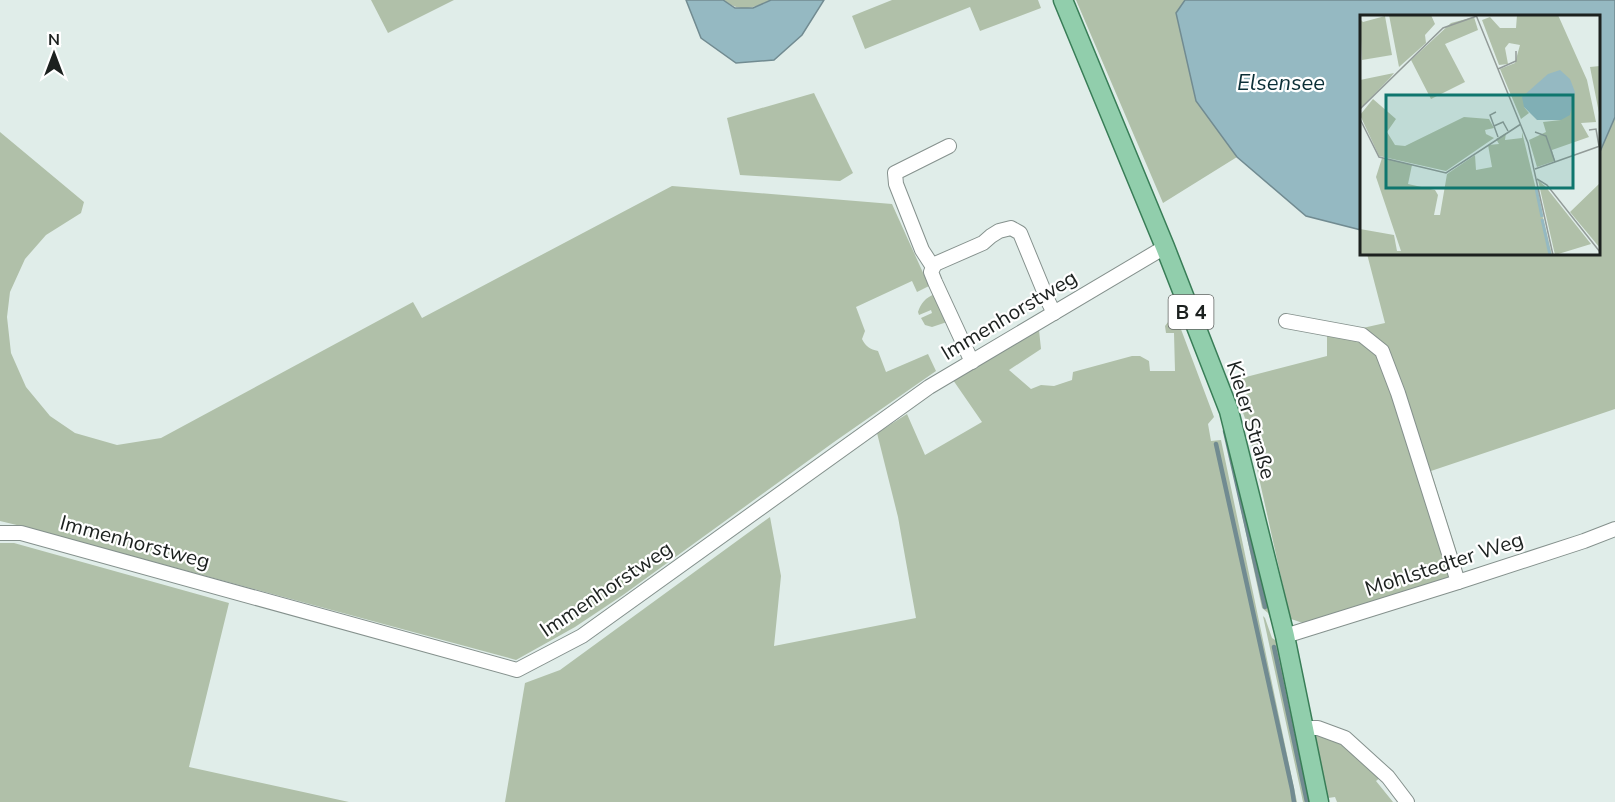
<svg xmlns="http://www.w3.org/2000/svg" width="1615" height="802" font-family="'Nunito Sans',sans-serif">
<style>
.green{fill:#b0c0a9}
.water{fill:#95b9c2;stroke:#718b91;stroke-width:1.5}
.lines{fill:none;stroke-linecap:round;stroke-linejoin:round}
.stream{stroke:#718b91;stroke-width:4.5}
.minor-casing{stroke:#85918d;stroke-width:16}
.major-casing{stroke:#397d57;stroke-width:21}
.minor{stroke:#fff;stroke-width:14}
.major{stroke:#91ceac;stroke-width:18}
.labels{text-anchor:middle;stroke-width:4.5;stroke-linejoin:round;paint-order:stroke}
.shield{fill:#fff;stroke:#606462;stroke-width:1.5}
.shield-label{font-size:20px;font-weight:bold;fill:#1c211f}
.street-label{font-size:21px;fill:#1c211f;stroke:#fff}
.water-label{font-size:22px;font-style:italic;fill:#0b2f37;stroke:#fff}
.inset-river{fill:none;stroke:#95b9c2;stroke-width:3}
.inset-road{fill:none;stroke:#929b98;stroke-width:1.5}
.view{fill:#0f766e;fill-opacity:0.15;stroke:#0f766e;stroke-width:3}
.inset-edge{fill:none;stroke:#1c211f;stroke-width:3}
</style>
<rect width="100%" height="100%" fill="#e0ede9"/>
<g class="green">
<polygon points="371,0 454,0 388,33"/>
<path d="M 723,0 L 771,0 C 751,9 742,13 723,0 Z"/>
<polygon points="892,0 1038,0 1041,8 980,31 970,7 865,49 852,16"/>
<polygon points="1076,0 1185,0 1176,13 1196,101 1237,157 1163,203"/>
<polygon points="814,93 853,173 840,181 740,175 727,118"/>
<polygon points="1615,117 1615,409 1431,471 1462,569 1451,572 1448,579 1303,623 1291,619 1289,613 1247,424 1235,390 1242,378 1327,356 1327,336 1385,323 1367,254 1598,254 1599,154"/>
<path d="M 0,132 L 84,202 L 81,213 L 46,235 L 25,259 L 10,292 L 7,317 L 11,353 L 26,387 L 50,416 L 75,433 L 117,445 L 161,438 L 413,302 L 422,318 L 672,186 L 892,204 L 929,286 L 917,292 L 912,281 L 856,307 L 865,331 L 862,339 C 866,347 870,349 878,351 L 886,372 L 928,354 L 936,371 L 834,442 L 623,595 L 575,627 L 516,660 L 25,527 L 0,521 Z"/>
<path d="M 935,294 L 947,322 L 932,327 L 925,325 L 921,318 L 932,313 L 931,310 L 919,315 L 918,312 C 921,303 925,298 935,294 Z"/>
<polygon points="1176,316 1214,417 1208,424 1211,441 1221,440 1297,802 505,802 525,683 560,670 770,517 781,576 774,646 916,618 898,517 877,433 907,414 925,455 982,422 953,380 1039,330 1041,349 1009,370 1031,389 1041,385 1054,386 1072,380 1073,372 1132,356 1140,356 1149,361 1150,371 1175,371 1174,333 1166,333 1165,326 1172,317"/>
<polygon points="1222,420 1275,631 1268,613 1262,608 1222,421"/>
<polygon points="0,543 14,543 229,603 189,767 349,802 0,802"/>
<polygon points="1263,616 1265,618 1272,638 1277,641 1311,802 1303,802"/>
<polygon points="1317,734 1342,743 1381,777 1376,781 1393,802 1337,802 1335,797 1328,798 1315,737"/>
</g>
<g class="water">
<polygon points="686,0 723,0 735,8 753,8 771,0 824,0 802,35 774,60 736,63 701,38"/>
<polygon points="1185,0 1615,0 1615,117 1599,154 1598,16 1362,16 1361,230 1306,216 1237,157 1196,101 1176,13"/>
</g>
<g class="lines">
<g class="stream">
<polyline points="1225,431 1265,607"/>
<polyline points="1216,444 1292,789 1294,802"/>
<polyline points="1274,647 1307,802"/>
</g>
<g class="minor-casing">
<g id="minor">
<polyline points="933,267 922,250 896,184 895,173 949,146"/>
<polyline points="1286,321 1362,335 1382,351 1398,393 1458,582"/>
<polyline points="972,362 935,282 931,272 935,264 983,243 991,236 999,231 1011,228 1020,233 1048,301 1054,313"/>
<polyline points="0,533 21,533 517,670 582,636 929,387 1165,247"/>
<polyline points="1285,636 1458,582 1584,541 1615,529"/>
<polyline points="1303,728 1318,728 1345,738 1388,777 1407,802"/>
</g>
</g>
<g class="major-casing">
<polyline id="major" points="1063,0 1165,247 1229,411 1285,636 1319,802"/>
</g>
<use href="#minor" class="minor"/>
<use href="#major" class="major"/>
</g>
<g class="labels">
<rect class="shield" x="1168.5" y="295" width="45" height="34" rx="4.5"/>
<g class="shield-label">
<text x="1191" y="319">B 4</text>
</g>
<g class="street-label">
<text transform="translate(1009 315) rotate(-31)" y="7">Immenhorstweg</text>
<text transform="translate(1251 420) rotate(73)" y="7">Kieler Straße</text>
<text transform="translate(135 542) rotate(15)" y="7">Immenhorstweg</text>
<text transform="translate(1444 564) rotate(-18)" y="7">Mohlstedter Weg</text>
<text transform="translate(606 589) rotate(-34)" y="7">Immenhorstweg</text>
</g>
<g class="water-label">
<text x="1281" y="90">Elsensee</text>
</g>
</g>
<g transform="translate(1360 15)">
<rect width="240" height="240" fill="#e0ede9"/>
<path d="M 29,0 L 71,0 L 75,9 L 65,20 L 66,28 L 39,52 ZM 157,0 L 198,0 L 227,65 L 236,107 L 221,108 L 229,122 L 192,135 L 195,146 L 177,152 L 169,125 L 186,117 L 183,107 L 201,105 L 164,92 L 169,98 L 161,104 L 140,54 L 155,48 L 160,30 L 149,28 L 145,33 L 148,49 L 139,50 L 122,5 L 130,2 L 140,13 L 156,13 ZM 25,1 L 32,40 L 2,45 L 0,4 L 3,7 ZM 114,2 L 118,15 L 85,29 L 105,67 L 71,84 L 51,45 L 91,8 ZM 240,51 L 240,103 L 230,52 ZM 34,58 L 30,63 L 0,94 L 0,65 ZM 13,84 L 36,104 L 27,117 L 35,130 L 45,131 L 104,102 L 129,104 L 134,113 L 125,115 L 126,119 L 134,123 L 86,156 L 19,141 L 0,100 ZM 162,117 L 192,240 L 0,240 L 0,214 L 34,220 L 37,236 L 41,236 L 16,162 L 22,143 L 52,150 L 48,169 L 75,175 L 78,180 L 74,200 L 80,200 L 87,159 L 115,140 L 116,155 L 132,152 L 128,130 L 139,129 L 136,124 L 146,118 L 145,125 L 162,123 ZM 178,165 L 185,171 L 231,229 L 195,240 ZM 240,168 L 240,233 L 210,197 Z" fill="#b0c0a9"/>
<path d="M 200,55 L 210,64 L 215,77 L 210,100 L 201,105 L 177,105 L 164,92 L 162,82 L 188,59 Z" fill="#95b9c2"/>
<path class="inset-river" d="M 176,173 L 182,202M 182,204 L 190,240"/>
<path class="inset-road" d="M 116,0 L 168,128 L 193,240M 138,54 L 156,46 L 156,36M 0,94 L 83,13 L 117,1M 0,104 L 19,142 L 86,158 L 161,109M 134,111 L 130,100 L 136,97M 229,115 L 236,114 L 239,131M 175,117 L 186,121 L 195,147M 138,122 L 134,111 L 143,107 L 148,116M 175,154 L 240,131M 177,164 L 187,170 L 240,237"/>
<path class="view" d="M 26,80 L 213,80 L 213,173 L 26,173 Z"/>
<rect width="240" height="240" class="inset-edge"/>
</g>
<g transform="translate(54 54)" stroke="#ffffff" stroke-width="4.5" paint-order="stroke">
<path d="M0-4.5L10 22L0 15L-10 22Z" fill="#1c211f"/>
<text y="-9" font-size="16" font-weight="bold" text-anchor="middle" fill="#1c211f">N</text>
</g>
</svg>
